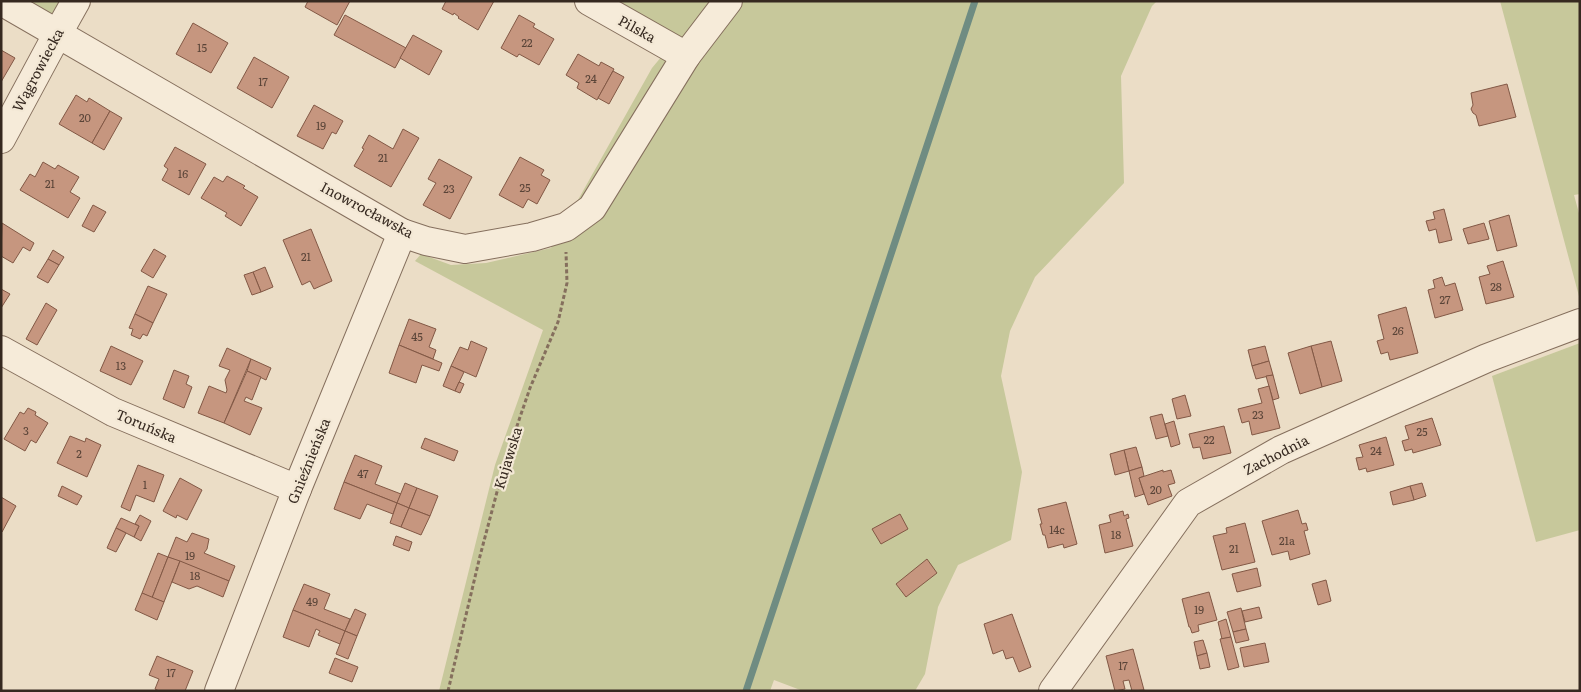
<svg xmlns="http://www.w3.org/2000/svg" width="1581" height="692" font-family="Literata,serif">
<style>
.green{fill:#c7c89b}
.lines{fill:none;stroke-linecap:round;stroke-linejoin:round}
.stream{stroke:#6f8c82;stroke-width:7}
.building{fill:#c6967f;stroke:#825845}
.street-casing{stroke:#856f5d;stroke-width:30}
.path{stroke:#856f5d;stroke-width:3;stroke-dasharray:4 2.5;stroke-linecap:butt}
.street{stroke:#f6ebd9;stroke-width:28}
.labels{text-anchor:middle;stroke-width:4.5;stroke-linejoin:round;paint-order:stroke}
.number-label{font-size:11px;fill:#5a4438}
.street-label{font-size:14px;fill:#362920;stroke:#f3e8d5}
</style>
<rect width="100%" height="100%" fill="#ebddc6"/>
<g class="green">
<polygon points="24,1 70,1 59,21"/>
<polygon points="614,1 1157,1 1152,6 1121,76 1124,183 1035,277 1010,331 1001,376 1022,472 1011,540 958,565 938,607 925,674 915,691 803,691 774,680 770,691 439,691 495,465 543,330 415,261 421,254 451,265 486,263 551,248 652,68 677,38"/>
<polygon points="1500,1 1580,1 1580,194 1574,195 1580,217 1580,300"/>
<polygon points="1580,343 1580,530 1536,542 1492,376"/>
</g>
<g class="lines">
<polyline class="stream" points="746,691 975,1"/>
</g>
<g class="building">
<polygon points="308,1 350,1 337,25 305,7"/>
<polygon points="446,1 494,1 478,30 458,18 459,17 454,13 453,15 442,9"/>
<polygon points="345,15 406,48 395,68 334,35"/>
<polygon points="519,15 535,24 533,27 554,39 539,65 519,54 517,57 501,48"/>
<polygon points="193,23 228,43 211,73 176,54"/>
<polygon points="413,35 442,51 429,75 400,58"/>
<polygon points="1,50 15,58 1,82"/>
<polygon points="578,54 599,66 601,62 614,69 597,100 577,88 579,83 566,75"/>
<polygon points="254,57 289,77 272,108 237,88"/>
<polygon points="613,71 624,77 609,104 598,98"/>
<polygon points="1507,84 1516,117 1479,126 1476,115 1473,113 1471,109 1473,105 1471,93"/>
<polygon points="76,95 87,102 89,98 110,111 92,143 59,124"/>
<polygon points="314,105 343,121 336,134 332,132 323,149 297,136"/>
<polygon points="110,111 122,118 104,150 92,143"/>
<polygon points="403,129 419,138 391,187 354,166 364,149 362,148 369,135 393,149"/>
<polygon points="175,147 206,164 189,195 162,180 168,169 164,166"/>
<polygon points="520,157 544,170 541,175 550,180 537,204 528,199 523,208 499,195"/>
<polygon points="439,159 472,177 450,219 423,205 436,183 428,179"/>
<polygon points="43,162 55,169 58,165 79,177 70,192 80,198 68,218 20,190 30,174 35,177"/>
<polygon points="227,176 245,186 243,188 258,197 241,226 225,216 227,213 201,198 214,177 223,182"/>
<polygon points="93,205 106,212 94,232 82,226"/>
<polygon points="1444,209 1452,240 1439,243 1436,229 1429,231 1426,221 1435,219 1433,212"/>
<polygon points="1509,215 1517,246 1497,251 1489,221"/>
<polygon points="2,223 34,243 30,251 23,247 13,263 1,256"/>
<polygon points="1484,223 1489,239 1468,244 1463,229"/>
<polygon points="311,229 332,281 314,289 310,281 302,285 283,240"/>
<polygon points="154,249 166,256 153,278 141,271"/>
<polygon points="53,250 64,257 59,265 48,259"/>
<polygon points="48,259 59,265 48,283 37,277"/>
<polygon points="1503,261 1514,297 1486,304 1479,277 1490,274 1487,266"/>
<polygon points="265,267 273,287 261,292 253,272"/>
<polygon points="253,272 261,292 252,295 244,275"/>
<polygon points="1442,277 1445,286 1455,283 1463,310 1435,318 1428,290 1435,288 1433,280"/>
<polygon points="148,286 167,294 153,323 135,314"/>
<polygon points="1,289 10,294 1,308"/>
<polygon points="46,303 57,310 37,345 26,339"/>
<polygon points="1406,307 1418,353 1390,360 1388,352 1381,354 1377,341 1384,339 1378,315"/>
<polygon points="135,314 153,323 147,336 143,334 140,339 131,335 133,329 129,328"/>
<polygon points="409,319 436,329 429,347 436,350 433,359 399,345"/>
<polygon points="471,341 487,348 476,377 451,366 460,347 468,350"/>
<polygon points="1331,341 1342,381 1322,387 1311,346"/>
<polygon points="399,345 442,363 439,371 422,365 416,383 389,373"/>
<polygon points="111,346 143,361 131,385 100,371"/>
<polygon points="1265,346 1269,361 1252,366 1248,350"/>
<polygon points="1311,346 1322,387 1300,394 1288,353"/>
<polygon points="227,348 251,359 224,423 198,413 209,386 226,393 227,390 225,380 230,370 219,366"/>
<polygon points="251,359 271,368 266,380 247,371"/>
<polygon points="1269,361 1273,375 1256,379 1252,366"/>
<polygon points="451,366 464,372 455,391 443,386"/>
<polygon points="174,370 189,376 186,384 192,387 184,408 163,399"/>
<polygon points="247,371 261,377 252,400 246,397 244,401 262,408 250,435 224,423"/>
<polygon points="1273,375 1279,398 1273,400 1266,376"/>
<polygon points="459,382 464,384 460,393 455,391"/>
<polygon points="1269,386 1280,428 1252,435 1249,421 1242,423 1238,409 1262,403 1258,389"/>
<polygon points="1185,395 1191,416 1177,419 1172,399"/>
<polygon points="28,408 36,412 35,415 48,423 36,443 31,440 25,451 4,439 20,412 24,414"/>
<polygon points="1162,414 1168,436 1156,439 1150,417"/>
<polygon points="1432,418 1441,445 1413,453 1412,449 1405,451 1402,441 1409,439 1405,426"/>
<polygon points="1174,421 1180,444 1171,447 1165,424"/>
<polygon points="1224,426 1231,453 1203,459 1200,447 1193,448 1189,434"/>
<polygon points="70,436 85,442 86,438 101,445 87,477 57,463"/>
<polygon points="1386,437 1394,465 1367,472 1366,468 1359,470 1356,458 1363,457 1359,445"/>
<polygon points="425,438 458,451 454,461 421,448"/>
<polygon points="1136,447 1142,467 1129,471 1124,450"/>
<polygon points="1124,450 1129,471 1115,475 1110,454"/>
<polygon points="355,455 382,466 375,484 401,494 397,503 344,482"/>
<polygon points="138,465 164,475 154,502 136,495 130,511 121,507"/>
<polygon points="1142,467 1144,476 1139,478 1144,494 1135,497 1129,471"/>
<polygon points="1163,470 1163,472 1171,470 1175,483 1168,485 1172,496 1148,505 1139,478"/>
<polygon points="180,478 202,490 187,520 177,515 176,518 163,511"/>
<polygon points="344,482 397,503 393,514 367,504 360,519 334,509"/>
<polygon points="405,483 417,488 409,508 397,503"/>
<polygon points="1422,483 1426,496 1414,500 1410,486"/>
<polygon points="62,486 82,496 77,505 58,496"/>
<polygon points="1410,486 1414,500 1393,505 1390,492"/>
<polygon points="417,488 438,496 430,516 409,508"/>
<polygon points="1,497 16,506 2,532 1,531"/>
<polygon points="1066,502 1077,544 1064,548 1063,544 1048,548 1045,535 1043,535 1040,524 1042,524 1038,509"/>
<polygon points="397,503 409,508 401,527 390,523"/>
<polygon points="409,508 430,516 421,535 401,527"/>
<polygon points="1298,510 1302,524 1306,523 1308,530 1304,531 1310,554 1290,560 1288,551 1272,555 1262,521"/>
<polygon points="1123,511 1124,516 1128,514 1129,518 1126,519 1133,546 1105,553 1099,525 1111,522 1109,515"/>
<polygon points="900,514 908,529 881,544 872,529"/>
<polygon points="140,515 151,521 141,541 134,537 139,526 135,524"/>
<polygon points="121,518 139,526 134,537 116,528"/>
<polygon points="1245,523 1255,562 1222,570 1213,536 1227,533 1226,528"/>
<polygon points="116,528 126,533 116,552 107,548"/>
<polygon points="192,533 209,539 207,549 204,553 235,566 229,581 168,557 176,537 187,542"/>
<polygon points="396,536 412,542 409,551 393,545"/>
<polygon points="158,553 168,557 152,598 142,593"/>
<polygon points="168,557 180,561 164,602 152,598"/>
<polygon points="927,559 937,573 906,597 896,584"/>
<polygon points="180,561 229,581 223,597 197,586 189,589 172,582"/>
<polygon points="1257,568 1261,586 1237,592 1232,574"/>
<polygon points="1326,580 1331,601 1318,605 1312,584"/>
<polygon points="304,584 330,594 324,609 350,619 345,631 293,610"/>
<polygon points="1209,592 1217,620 1198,625 1199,631 1192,633 1190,627 1189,627 1182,599"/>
<polygon points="142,593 164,602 157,620 135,610"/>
<polygon points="1259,607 1262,618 1245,622 1242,611"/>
<polygon points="1241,608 1246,629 1233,632 1227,612"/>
<polygon points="355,609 366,614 357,636 345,631"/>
<polygon points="293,610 345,631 340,644 318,635 320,631 316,629 309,647 283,637"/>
<polygon points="1012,614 1031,667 1019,672 1013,657 1006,659 1003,650 993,654 984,624"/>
<polygon points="1226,619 1231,637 1222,639 1218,622"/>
<polygon points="1246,629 1249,640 1236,643 1233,632"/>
<polygon points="345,631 357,636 348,659 336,654"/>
<polygon points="1231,637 1239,667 1228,670 1220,639"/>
<polygon points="1203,640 1207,653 1197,656 1194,642"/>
<polygon points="1265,643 1269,662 1244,667 1240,648"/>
<polygon points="1133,649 1144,690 1132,691 1129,680 1123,681 1125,689 1115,691 1106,656"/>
<polygon points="1207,653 1210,667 1200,669 1197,656"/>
<polygon points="157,656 193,671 185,691 159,691 155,689 159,679 149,675"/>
<polygon points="335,658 358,667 352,682 329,673"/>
</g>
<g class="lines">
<g class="street-casing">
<g id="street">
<polyline points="1,1 402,233 426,241 465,249 532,237 566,227 592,208 686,56 728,1"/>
<polyline points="589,1 686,56"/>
<polyline points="1,139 58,33 76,1"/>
<polyline points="1,350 113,412 297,489"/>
<polyline points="219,691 297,489 402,233"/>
<polyline points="1053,691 1188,503 1281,450 1487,358 1580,323"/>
</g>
</g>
<polyline class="path" points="448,691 480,556 506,458 530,388 558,322 567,283 566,252"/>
<use href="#street" class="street"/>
</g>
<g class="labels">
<g class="number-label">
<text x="527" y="47">22</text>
<text x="202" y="52">15</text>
<text x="591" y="83">24</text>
<text x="263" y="86">17</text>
<text x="85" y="122">20</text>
<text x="321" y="130">19</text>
<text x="383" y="162">21</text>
<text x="183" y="178">16</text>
<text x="50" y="188">21</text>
<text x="525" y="192">25</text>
<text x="449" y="193">23</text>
<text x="306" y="261">21</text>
<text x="1496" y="291">28</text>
<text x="1445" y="304">27</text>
<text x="1398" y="335">26</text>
<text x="417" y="341">45</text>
<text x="121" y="370">13</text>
<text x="1258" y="419">23</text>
<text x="26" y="435">3</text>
<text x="1422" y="436">25</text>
<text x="1209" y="444">22</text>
<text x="1376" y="455">24</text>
<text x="79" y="458">2</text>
<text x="363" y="478">47</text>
<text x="145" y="489">1</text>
<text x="1156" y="494">20</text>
<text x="1057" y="534">14c</text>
<text x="1116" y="539">18</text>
<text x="1287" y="545">21a</text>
<text x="1234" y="553">21</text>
<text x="190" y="560">19</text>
<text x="195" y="580">18</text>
<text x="312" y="606">49</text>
<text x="1199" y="614">19</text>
<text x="1123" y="670">17</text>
<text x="171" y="677">17</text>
</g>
<g class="street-label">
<text transform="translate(637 29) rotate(29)" y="5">Pilska</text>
<text transform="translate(38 70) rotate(-62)" y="5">Wągrowiecka</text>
<text transform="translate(367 210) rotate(28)" y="5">Inowrocławska</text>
<text transform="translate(146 426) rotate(23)" y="5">Toruńska</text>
<text transform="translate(1276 455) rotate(-27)" y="5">Zachodnia</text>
<text transform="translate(508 458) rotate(-73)" y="5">Kujawska</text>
<text transform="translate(309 461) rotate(-68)" y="5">Gnieźnieńska</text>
</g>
</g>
<rect width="1581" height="692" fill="none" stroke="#362920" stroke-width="5"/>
</svg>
